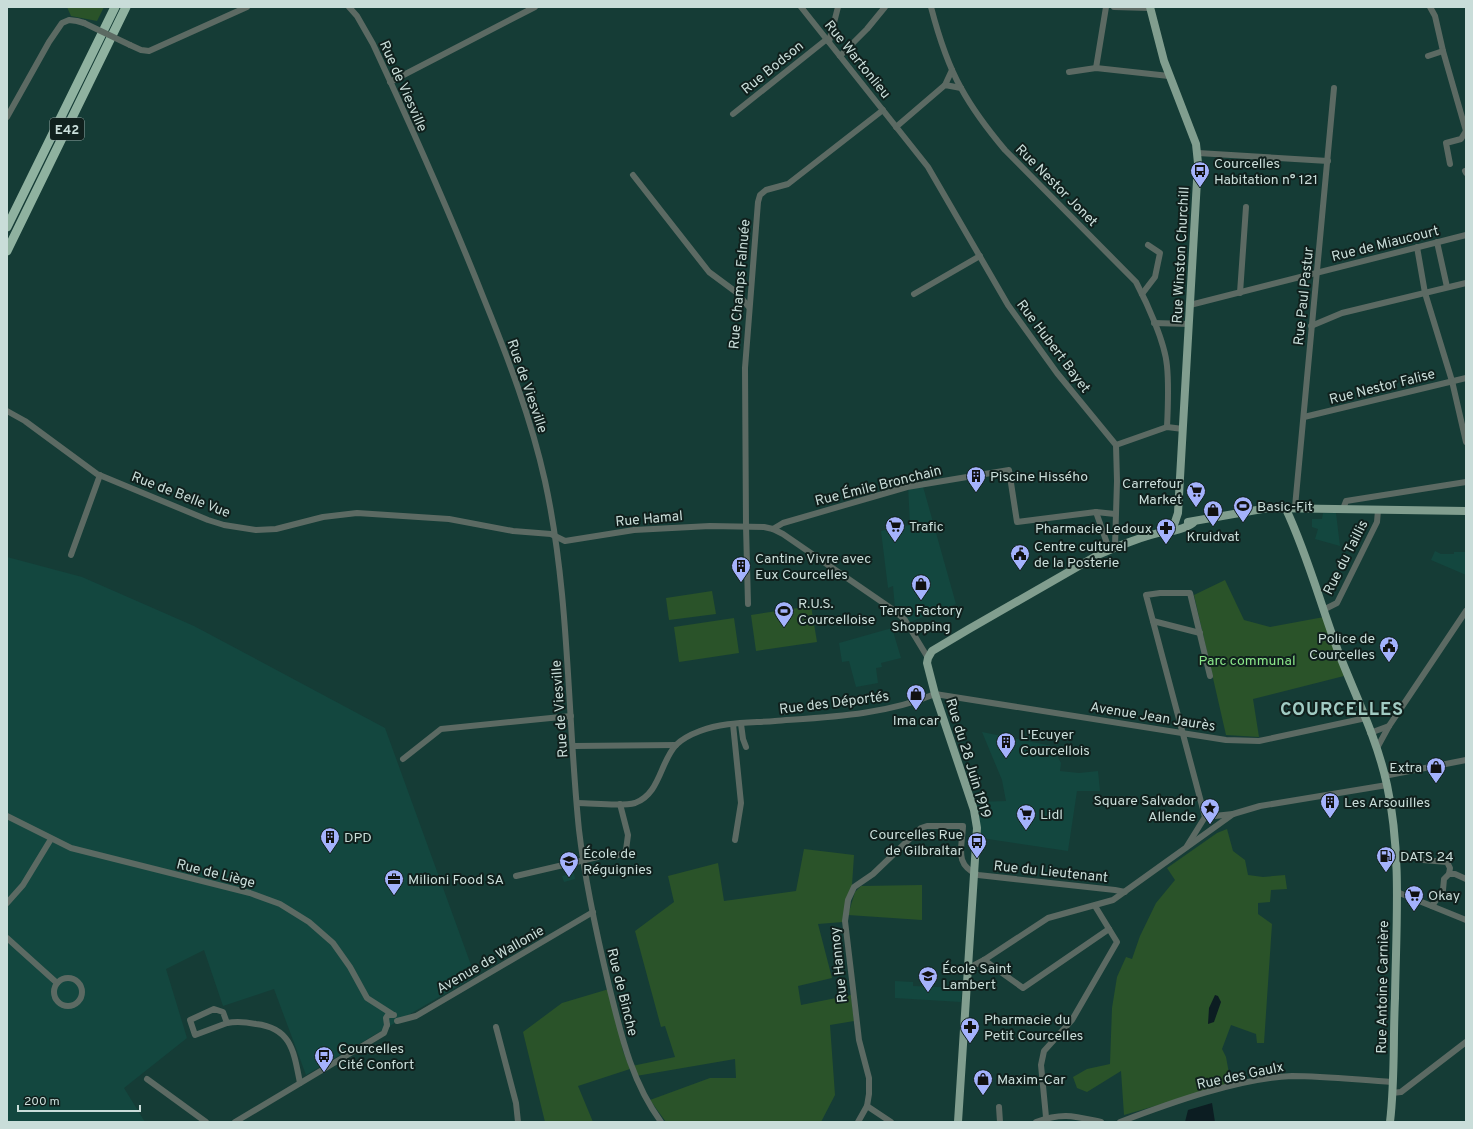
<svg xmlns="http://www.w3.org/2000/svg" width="1473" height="1129" font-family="Overpass,sans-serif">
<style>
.built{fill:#13473f}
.green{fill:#2a5329}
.water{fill:#0c1d22}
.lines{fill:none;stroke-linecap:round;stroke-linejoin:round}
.minor{stroke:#5c6a63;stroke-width:6}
.major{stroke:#819e8f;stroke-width:8}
.highway{stroke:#8fb2a0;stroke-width:9}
.minor-bridge{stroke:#5c6a63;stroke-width:6}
.labels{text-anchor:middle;stroke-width:4;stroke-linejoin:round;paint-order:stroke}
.shield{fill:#10201d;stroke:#92a4a1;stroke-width:1}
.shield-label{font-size:13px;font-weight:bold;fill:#c9ddd9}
.street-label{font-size:14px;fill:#c9ddd9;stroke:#10201d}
.poi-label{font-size:14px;fill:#c9ddd9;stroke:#10201d;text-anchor:start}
.park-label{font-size:14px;fill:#8be689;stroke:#10201d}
.district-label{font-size:18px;font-weight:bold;letter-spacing:1px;fill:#a1cbc3;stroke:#10201d}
</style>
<rect width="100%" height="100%" fill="#153c36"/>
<g class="built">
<polygon points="922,483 956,604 905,624 895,608 893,586 888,588 881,531 910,525 908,485"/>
<polygon points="1323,513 1336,513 1340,546 1315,539 1318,529 1312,527 1312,519 1322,519"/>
<polygon points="1435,551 1441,554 1454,554 1454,552 1466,552 1466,575 1431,560"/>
<polygon points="7,557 82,577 194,626 385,728 475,976 306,1075 274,989 223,1006 204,950 166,969 187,1038 124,1088 145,1122 7,1122"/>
<polygon points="892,628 901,658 881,663 882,667 876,668 878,683 856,687 849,661 842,662 839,643"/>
<polygon points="982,732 1052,746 1061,763 1060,771 1079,773 1098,771 1100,791 1077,791 1068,851 981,838 978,802 1006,801 1002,780"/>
<polygon points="574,873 575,879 564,882 562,876"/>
<polygon points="895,981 913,982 913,986 962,988 961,1002 895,998"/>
</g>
<g class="green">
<polygon points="67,7 104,7 97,21 71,16"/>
<polygon points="1225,580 1244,620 1270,627 1324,617 1344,676 1253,699 1259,737 1226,735 1194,595"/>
<polygon points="712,591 716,614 669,620 666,598"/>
<polygon points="811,606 817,642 756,651 751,615"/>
<polygon points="734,618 739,653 679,662 674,627"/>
<polygon points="1227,829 1233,851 1245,860 1248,875 1263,877 1285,875 1287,889 1271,890 1270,902 1258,903 1258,914 1272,924 1264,1043 1257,1043 1256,1034 1231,1025 1222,1049 1226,1057 1231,1084 1124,1115 1121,1071 1087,1092 1077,1088 1073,1077 1087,1069 1110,1064 1112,1008 1117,977 1126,957 1132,959 1140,936 1156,903 1175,880 1167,868 1217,833"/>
<polygon points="804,849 854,855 852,885 843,922 818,924 832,978 798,986 801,1005 851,995 854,1021 830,1025 835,1095 821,1122 666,1122 650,1100 710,1078 736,1078 735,1059 636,1076 632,1066 675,1057 665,1026 661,1027 635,931 674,902 668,876 718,863 724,901 796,891"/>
<polygon points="922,885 922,920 848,915 855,892 861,886"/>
<polygon points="609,989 623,1051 630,1069 578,1086 593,1122 545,1122 523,1032 562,1003"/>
</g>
<g class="water">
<polygon points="1215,995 1218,996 1221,1002 1214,1022 1208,1024 1209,1008"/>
<polygon points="1212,1103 1215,1122 1185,1122 1188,1110"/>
</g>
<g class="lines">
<g class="minor">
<path d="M 349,7 L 357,16 L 373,44 C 412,128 450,213 484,299 C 508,358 531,418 545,481 C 570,596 567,714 579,830 C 585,881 597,936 609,986 C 621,1034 631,1081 661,1122"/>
<polyline points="801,7 928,167 1008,305 1057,373 1116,445"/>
<path d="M 931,7 C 938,34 947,63 961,88 C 973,110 989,131 1005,150 L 1136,282 C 1147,303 1165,342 1167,366 C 1169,386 1168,407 1167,427"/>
<polyline points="1114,7 1150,8"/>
<polyline points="1430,7 1435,16 1443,51"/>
<polyline points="829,42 838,7"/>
<polyline points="130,45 141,50 149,51 247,7"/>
<polyline points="840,56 867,29 885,7"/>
<polyline points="1428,56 1443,51 1466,131"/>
<polyline points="1096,68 1106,7"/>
<polyline points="1069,72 1096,68 1169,76"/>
<polyline points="390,82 535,7"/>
<polyline points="945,85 952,70"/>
<polyline points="733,114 827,39"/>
<polyline points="7,117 49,42 62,23 69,20 77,21 84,23"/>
<polyline points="896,127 945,85 961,88"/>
<polyline points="1198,153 1328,161"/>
<polyline points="1450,164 1446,143 1461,139 1466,131"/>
<polyline points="1465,171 1466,173"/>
<polyline points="633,175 709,272 736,292 749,307"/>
<polyline points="1437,242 1447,287"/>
<polyline points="1417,247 1425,293 1452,381 1466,442"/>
<polyline points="1240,293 1246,207"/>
<polyline points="914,294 980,256"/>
<polyline points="1142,294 1155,277 1160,253 1148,245"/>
<polyline points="1190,305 1466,235"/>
<polyline points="1154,323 1189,324"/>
<polyline points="1311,326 1342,313 1466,283"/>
<polyline points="7,411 25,421 97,474 208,520 224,525 256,530 276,529 323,517 357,513 449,519 513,531 551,534 565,541 634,530 710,526 764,527 773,529 783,534 895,611 905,620 928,658"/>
<polyline points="1304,417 1466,378"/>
<polyline points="1116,445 1167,427 1183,429"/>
<polyline points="1295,507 1334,88"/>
<polyline points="1343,509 1346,501 1466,482"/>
<polyline points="1096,512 1109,549"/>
<polyline points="773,529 783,523 907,487 1009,470 1017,522 1096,512 1115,514"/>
<polyline points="1115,547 1117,481 1116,445"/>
<polyline points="71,555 100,475"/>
<polyline points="748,604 746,526 745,368 758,202 760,195 766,190 788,184 883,110"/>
<polyline points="1325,609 1337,603 1377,522 1378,510"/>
<polyline points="1153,621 1200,633"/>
<polyline points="733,724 741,803 735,840"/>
<polyline points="741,724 743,739 746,747"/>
<polyline points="1370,733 1389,726"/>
<polyline points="574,746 676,745"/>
<polyline points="1377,748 1389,726 1466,611"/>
<polyline points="403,759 441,729 571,716"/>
<polyline points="1384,776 1466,760"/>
<path d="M 577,803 C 593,803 621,807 635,803 C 660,794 660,762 676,745 C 682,739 692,734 700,731 C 723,722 750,723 775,721 C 829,717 885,715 935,694 L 1226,740 L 1259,741 L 1366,718"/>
<polyline points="7,816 71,848 250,893 280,904 309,922 333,943 350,967 367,998 392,1014"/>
<polyline points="1205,817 1146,595 1160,593 1190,593 1210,676"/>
<polyline points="1205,817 1233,814"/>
<polyline points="1187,846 1205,817"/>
<polyline points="1423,860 1447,862 1450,868 1449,874"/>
<path d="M 516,876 L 602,856 C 611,857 619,857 626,850 L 628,835 L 620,804"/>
<polyline points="1397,892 1466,920"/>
<polyline points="7,903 23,885 51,839"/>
<polyline points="1432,906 1443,890 1444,879 1449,874 1455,874 1466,879"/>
<polyline points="7,938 57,983"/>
<polyline points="984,960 1023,988 1109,929"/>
<polyline points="967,969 984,960 1048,918 1113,900 1233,814 1260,806 1387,785"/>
<circle cx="68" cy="992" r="14"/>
<polygon points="214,1009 223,1012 227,1023 195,1035 190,1020"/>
<polyline points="397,1021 416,1016 593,912"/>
<path d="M 227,1023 C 237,1021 246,1022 256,1024 C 292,1028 294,1053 300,1083"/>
<polyline points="387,1025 386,1018 388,1015 394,1015"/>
<polyline points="496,1027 516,1103 518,1122"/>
<polyline points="147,1079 206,1122"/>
<polyline points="1392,1093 1401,1092 1466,1042"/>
<polyline points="867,1106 891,1122"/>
<polyline points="999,1107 1000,1122"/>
<polyline points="1046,1117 1041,1065 1044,1051 1072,1020 1117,942 1095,906"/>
<polyline points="235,1122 374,1039 384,1033 387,1025"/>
<path d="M 858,1122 L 867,1106 L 869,1094 L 869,1078 L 859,1040 L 852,980 L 845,921 L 848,900 L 854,887 L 873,874 L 921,828 L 927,826 L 963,826 C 962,849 954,864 978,875 L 1115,890 L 1125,892"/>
<path d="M 1036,1122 C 1063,1112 1074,1116 1101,1122"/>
<path d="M 1120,1122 C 1170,1103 1239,1078 1292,1076 C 1325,1076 1359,1080 1392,1082"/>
</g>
<g class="major">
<polyline points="1150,7 1164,61 1196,144 1198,163 1178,513 1174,525 1165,532"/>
<path d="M 1285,507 C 1307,553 1320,603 1338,651 C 1355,695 1377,738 1387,785 C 1402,854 1396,928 1395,998 C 1393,1039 1395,1081 1390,1122"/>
<polyline points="1188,522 1268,508 1466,511"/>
<path d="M 958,1122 L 977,828 L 974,810 L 935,694 L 927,663 L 928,658 L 932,651 L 969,629 L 1098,555 C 1113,548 1148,534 1164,532 C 1172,532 1186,528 1193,523"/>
</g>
<g class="highway">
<polyline points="7,227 115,7"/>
<polyline points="7,251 126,7"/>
</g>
<polyline class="minor-bridge" points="84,23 130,45"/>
</g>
<defs>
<g id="bus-pin" transform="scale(1)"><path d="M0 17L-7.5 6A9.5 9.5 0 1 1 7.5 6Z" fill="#a4b2fc" stroke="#10201d"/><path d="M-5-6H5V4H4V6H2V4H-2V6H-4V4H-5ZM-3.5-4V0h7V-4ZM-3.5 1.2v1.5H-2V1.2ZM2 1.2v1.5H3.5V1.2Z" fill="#111"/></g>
<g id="building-pin" transform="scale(1)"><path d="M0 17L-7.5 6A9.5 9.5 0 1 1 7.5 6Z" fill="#a4b2fc" stroke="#10201d"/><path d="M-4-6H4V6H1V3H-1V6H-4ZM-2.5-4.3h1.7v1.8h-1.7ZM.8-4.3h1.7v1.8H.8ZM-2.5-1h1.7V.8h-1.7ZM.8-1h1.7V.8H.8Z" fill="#111"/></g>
<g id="supermarket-pin" transform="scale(1)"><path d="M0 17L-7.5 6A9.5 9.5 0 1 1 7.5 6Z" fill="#a4b2fc" stroke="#10201d"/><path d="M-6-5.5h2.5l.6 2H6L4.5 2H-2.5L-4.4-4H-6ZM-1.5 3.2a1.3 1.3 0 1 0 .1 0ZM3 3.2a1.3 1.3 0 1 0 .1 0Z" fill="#111"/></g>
<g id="stadium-pin" transform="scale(1)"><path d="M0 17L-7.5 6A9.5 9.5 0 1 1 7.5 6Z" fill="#a4b2fc" stroke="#10201d"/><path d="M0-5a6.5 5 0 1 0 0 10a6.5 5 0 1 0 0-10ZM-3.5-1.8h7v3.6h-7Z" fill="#111"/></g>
<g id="shop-pin" transform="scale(1)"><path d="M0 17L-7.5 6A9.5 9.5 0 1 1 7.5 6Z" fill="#a4b2fc" stroke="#10201d"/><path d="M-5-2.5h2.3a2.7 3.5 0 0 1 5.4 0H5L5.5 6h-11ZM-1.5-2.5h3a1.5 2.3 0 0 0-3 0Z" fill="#111"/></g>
<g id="pharmacy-pin" transform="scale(1)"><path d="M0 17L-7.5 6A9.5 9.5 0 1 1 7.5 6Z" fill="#a4b2fc" stroke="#10201d"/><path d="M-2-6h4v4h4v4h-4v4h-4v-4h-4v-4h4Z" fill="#111"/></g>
<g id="civic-pin" transform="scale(1)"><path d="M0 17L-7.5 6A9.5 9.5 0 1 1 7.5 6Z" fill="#a4b2fc" stroke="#10201d"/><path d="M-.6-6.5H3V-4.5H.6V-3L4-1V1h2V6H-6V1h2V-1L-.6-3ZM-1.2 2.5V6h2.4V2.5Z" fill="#111"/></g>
<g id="sight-pin" transform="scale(1)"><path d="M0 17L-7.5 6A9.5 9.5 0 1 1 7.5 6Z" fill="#a4b2fc" stroke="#10201d"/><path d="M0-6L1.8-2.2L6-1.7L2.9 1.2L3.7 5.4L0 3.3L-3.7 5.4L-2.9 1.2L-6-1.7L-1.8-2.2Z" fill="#111"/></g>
<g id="fuel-pin" transform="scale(1)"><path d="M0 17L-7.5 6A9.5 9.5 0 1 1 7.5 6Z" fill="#a4b2fc" stroke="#10201d"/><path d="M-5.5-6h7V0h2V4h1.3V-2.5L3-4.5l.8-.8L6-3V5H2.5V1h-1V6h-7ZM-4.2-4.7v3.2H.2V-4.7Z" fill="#111"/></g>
<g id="school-pin" transform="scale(1)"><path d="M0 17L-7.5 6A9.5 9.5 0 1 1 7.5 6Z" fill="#a4b2fc" stroke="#10201d"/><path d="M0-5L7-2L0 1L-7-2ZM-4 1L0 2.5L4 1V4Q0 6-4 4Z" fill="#111"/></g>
<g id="office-pin" transform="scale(1)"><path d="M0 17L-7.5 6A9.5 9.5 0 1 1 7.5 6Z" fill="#a4b2fc" stroke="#10201d"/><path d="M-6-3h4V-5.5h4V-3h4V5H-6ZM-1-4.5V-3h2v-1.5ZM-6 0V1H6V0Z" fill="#111"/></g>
</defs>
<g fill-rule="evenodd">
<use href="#bus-pin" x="1200" y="171"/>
<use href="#building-pin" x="976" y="476"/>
<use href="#supermarket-pin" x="1196" y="491"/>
<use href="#stadium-pin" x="1243" y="506"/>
<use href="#shop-pin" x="1213" y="510"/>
<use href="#supermarket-pin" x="895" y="526"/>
<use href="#pharmacy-pin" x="1166" y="528"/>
<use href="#civic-pin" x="1020" y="554"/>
<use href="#building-pin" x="741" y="566"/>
<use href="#shop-pin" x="921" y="584"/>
<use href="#stadium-pin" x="784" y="611"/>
<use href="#civic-pin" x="1389" y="646"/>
<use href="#shop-pin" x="916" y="694"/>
<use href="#building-pin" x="1006" y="742"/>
<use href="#shop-pin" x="1436" y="767"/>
<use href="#building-pin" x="1330" y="802"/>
<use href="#sight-pin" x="1210" y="808"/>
<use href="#supermarket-pin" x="1026" y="814"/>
<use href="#building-pin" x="330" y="837"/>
<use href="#bus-pin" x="977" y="842"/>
<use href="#fuel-pin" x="1386" y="856"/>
<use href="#school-pin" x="569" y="861"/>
<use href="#office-pin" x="394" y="879"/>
<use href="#supermarket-pin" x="1414" y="895"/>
<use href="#school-pin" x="928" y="976"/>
<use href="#pharmacy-pin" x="970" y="1027"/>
<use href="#bus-pin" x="324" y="1056"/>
<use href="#shop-pin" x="983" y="1079"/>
</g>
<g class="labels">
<rect class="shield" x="50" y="118" width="34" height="22" rx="3"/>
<g class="shield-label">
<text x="67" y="134">E42</text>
</g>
<g class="street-label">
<text transform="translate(858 59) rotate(51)" y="5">Rue Wartonlieu</text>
<text transform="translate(772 67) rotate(-39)" y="5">Rue Bodson</text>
<text transform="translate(404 86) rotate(66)" y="5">Rue de Viesville</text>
<text transform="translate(1057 185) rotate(45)" y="5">Rue Nestor Jonet</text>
<text transform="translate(1385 243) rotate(-14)" y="5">Rue de Miaucourt</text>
<text transform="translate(1180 255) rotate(-87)" y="5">Rue Winston Churchill</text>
<text transform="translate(739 284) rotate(-85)" y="5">Rue Champs Falnuée</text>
<text transform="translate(1303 296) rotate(-84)" y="5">Rue Paul Pastur</text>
<text transform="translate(1054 346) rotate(53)" y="5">Rue Hubert Bayet</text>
<text transform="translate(528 386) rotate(71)" y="5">Rue de Viesville</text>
<text transform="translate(1382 386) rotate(-14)" y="5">Rue Nestor Falise</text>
<text transform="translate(878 485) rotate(-14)" y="5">Rue Émile Bronchain</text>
<text transform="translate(181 494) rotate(21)" y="5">Rue de Belle Vue</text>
<text transform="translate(649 518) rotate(-5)" y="5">Rue Hamal</text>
<text transform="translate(1345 557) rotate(-63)" y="5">Rue du Taillis</text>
<text transform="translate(834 702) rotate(-7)" y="5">Rue des Déportés</text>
<text transform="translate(559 709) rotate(-94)" y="5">Rue de Viesville</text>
<text transform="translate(1153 716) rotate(9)" y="5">Avenue Jean Jaurès</text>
<text transform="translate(969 758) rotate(73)" y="5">Rue du 28 Juin 1919</text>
<text transform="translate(1051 871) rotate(6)" y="5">Rue du Lieutenant</text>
<text transform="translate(216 873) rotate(14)" y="5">Rue de Liège</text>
<text transform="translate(490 959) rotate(-30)" y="5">Avenue de Wallonie</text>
<text transform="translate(838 965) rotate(-96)" y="5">Rue Hannoy</text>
<text transform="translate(1382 987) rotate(-89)" y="5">Rue Antoine Carnière</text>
<text transform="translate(623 992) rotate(76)" y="5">Rue de Binche</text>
<text transform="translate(1240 1075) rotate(-12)" y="5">Rue des Gaulx</text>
</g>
<g class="poi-label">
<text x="1214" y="168">Courcelles<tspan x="1214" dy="16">Habitation n° 121</tspan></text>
<text x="990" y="481">Piscine Hissého</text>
<text x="1182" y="488" text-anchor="end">Carrefour<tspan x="1182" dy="16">Market</tspan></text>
<text x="1257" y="511">Basic-Fit</text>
<text x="909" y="531">Trafic</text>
<text x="1152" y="533" text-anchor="end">Pharmacie Ledoux</text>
<text x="1213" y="541" text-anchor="middle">Kruidvat</text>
<text x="1034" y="551">Centre culturel<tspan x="1034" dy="16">de la Posterie</tspan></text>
<text x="755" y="563">Cantine Vivre avec<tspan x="755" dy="16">Eux Courcelles</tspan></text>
<text x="798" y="608">R.U.S.<tspan x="798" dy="16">Courcelloise</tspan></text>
<text x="921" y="615" text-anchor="middle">Terre Factory<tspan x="921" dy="16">Shopping</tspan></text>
<text x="1375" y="643" text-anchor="end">Police de<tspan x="1375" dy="16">Courcelles</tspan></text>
<text x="916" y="725" text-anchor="middle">Ima car</text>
<text x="1020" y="739">L'Ecuyer<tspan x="1020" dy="16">Courcellois</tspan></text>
<text x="1422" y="772" text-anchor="end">Extra</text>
<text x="1196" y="805" text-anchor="end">Square Salvador<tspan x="1196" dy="16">Allende</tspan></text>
<text x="1344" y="807">Les Arsouilles</text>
<text x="1040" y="819">Lidl</text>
<text x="963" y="839" text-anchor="end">Courcelles Rue<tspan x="963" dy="16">de Gilbraltar</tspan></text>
<text x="344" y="842">DPD</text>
<text x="583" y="858">École de<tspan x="583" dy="16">Réguignies</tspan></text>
<text x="1400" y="861">DATS 24</text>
<text x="408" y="884">Milioni Food SA</text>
<text x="1428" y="900">Okay</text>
<text x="942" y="973">École Saint<tspan x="942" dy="16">Lambert</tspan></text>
<text x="984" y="1024">Pharmacie du<tspan x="984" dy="16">Petit Courcelles</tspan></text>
<text x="338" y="1053">Courcelles<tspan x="338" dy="16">Cité Confort</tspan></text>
<text x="997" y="1084">Maxim-Car</text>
</g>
<g class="park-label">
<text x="1247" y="665">Parc communal</text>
</g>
<g class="district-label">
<text x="1342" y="715">COURCELLES</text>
</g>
</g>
<rect width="1473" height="1129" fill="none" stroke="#c9ddd9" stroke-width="16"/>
<path d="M18 1105v6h122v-6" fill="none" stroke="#c9ddd9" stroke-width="2"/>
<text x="24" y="1105" font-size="12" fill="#c9ddd9" stroke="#10201d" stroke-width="3" paint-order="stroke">200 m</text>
</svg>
